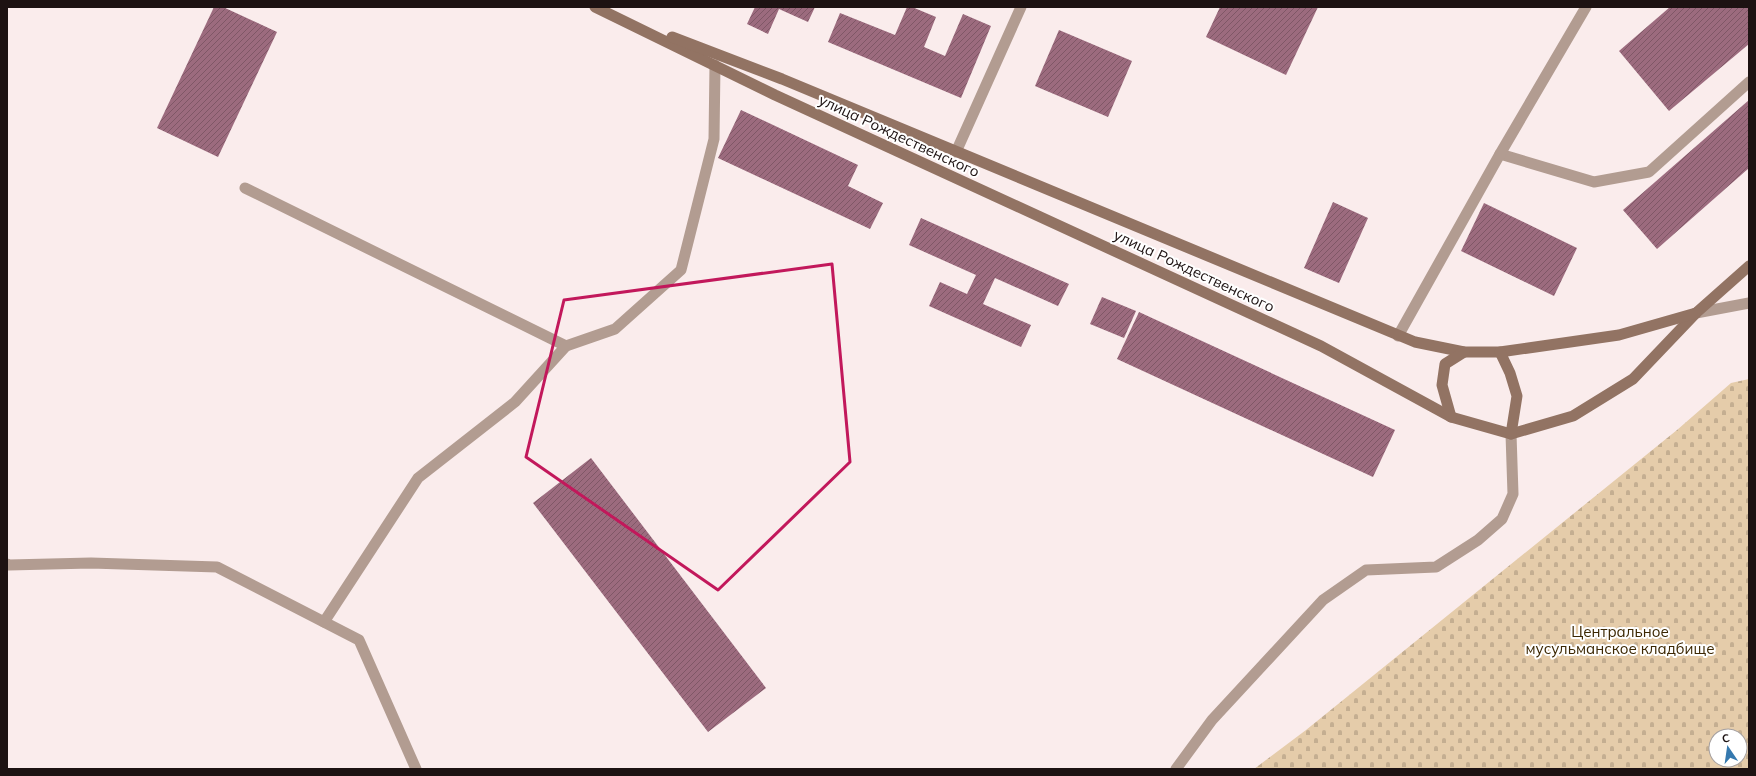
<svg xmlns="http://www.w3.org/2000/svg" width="1756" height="776" font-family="Mulish,sans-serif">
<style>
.cemetery{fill:url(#cemetery-stones);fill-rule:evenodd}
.building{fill:url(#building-hatch)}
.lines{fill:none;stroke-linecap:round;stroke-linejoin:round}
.service{stroke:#b29c91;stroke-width:11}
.minor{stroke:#b29c91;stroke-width:11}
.secondary{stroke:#927363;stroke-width:11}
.marked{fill:none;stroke:#c2185b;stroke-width:3;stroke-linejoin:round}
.labels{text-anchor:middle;stroke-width:4;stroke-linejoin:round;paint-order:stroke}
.street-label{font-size:15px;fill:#1d1212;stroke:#fff}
.park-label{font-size:15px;fill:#3c2702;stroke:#fff}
</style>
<defs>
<pattern id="cemetery-stones" width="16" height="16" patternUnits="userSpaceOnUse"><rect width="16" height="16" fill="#e5ccaa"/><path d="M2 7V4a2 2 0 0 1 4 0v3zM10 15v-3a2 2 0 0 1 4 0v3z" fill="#c4ae91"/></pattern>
<pattern id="building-hatch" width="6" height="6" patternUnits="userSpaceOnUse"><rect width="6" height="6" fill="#9c6b7e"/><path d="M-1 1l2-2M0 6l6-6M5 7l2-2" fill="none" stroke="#7f5766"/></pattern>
</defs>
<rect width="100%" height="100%" fill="#faecec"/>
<path class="cemetery" d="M 1749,379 L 1749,769 L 1254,769 L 1306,730 L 1677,430 L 1731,383 ZM 1716,736 L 1740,736 L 1740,760 L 1716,760 Z"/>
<g class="building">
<polygon points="214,7 223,7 277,32 218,157 157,128"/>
<polygon points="755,7 815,7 808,22 779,9 768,34 747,24"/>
<polygon points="907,7 912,7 936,17 924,47 945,56 963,14 991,26 961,98 828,42 840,13 895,35"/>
<polygon points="1220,7 1318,7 1286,75 1206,37"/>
<polygon points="1670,7 1749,7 1749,44 1669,111 1619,51"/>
<polygon points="1059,30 1132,61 1108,117 1035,86"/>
<polygon points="1749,100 1749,168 1657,249 1623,210"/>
<polygon points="741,110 858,165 848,186 883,203 870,229 718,158"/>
<polygon points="1333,202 1368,218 1339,283 1304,268"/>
<polygon points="1484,203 1577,248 1554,296 1461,251"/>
<polygon points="921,218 1069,284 1058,306 995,278 983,304 1031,325 1021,347 929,306 940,282 967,294 976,275 909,245"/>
<polygon points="1102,297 1136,311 1124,338 1090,324"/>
<polygon points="1139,312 1395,430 1373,477 1117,359"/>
<polygon points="591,458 766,688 708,732 533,503"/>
</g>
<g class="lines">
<g class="service">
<polyline points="956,152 1021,7"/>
<polyline points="1500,154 1594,182 1649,172 1749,82"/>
<polyline points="1398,336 1500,154 1586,7"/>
</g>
<g class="minor">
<polyline points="245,188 566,346"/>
<polyline points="1696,313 1749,303"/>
<polyline points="7,564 9,565 91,563 217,567 359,640 416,769"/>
<polyline points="324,622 418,478 515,402 566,346 615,329 681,270 714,139 715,65"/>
<polyline points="1176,769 1212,720 1323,600 1366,570 1436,567 1478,540 1502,519 1513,494 1511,434"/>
</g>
<g class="secondary">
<polyline points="595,7 775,95 1321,346 1451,417 1511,434 1573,416 1633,379 1696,313 1749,266"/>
<polyline points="672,37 782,79 1415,342 1464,352 1500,352 1619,335 1696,313"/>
<polyline points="1500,352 1510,373 1517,396 1511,434"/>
<polyline points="1451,417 1442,385 1445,364 1464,352"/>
</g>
</g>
<path class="marked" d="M 832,264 L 850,462 L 718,590 L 526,457 L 564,300 Z"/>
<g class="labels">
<g class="street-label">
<text transform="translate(899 136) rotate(25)" y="5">улица Рождественского</text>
<text transform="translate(1194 271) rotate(25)" y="5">улица Рождественского</text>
</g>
<g class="park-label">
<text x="1620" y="637">Центральное<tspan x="1620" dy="17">мусульманское кладбище</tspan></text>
</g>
</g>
<rect width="1756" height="776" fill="none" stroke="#1d1212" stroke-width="16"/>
<g transform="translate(1728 748) rotate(347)"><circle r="19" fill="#ffffff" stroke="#a5a0a0"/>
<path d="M0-3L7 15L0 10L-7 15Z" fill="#3579af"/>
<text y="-6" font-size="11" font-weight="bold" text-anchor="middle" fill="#1d1212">С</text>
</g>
</svg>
